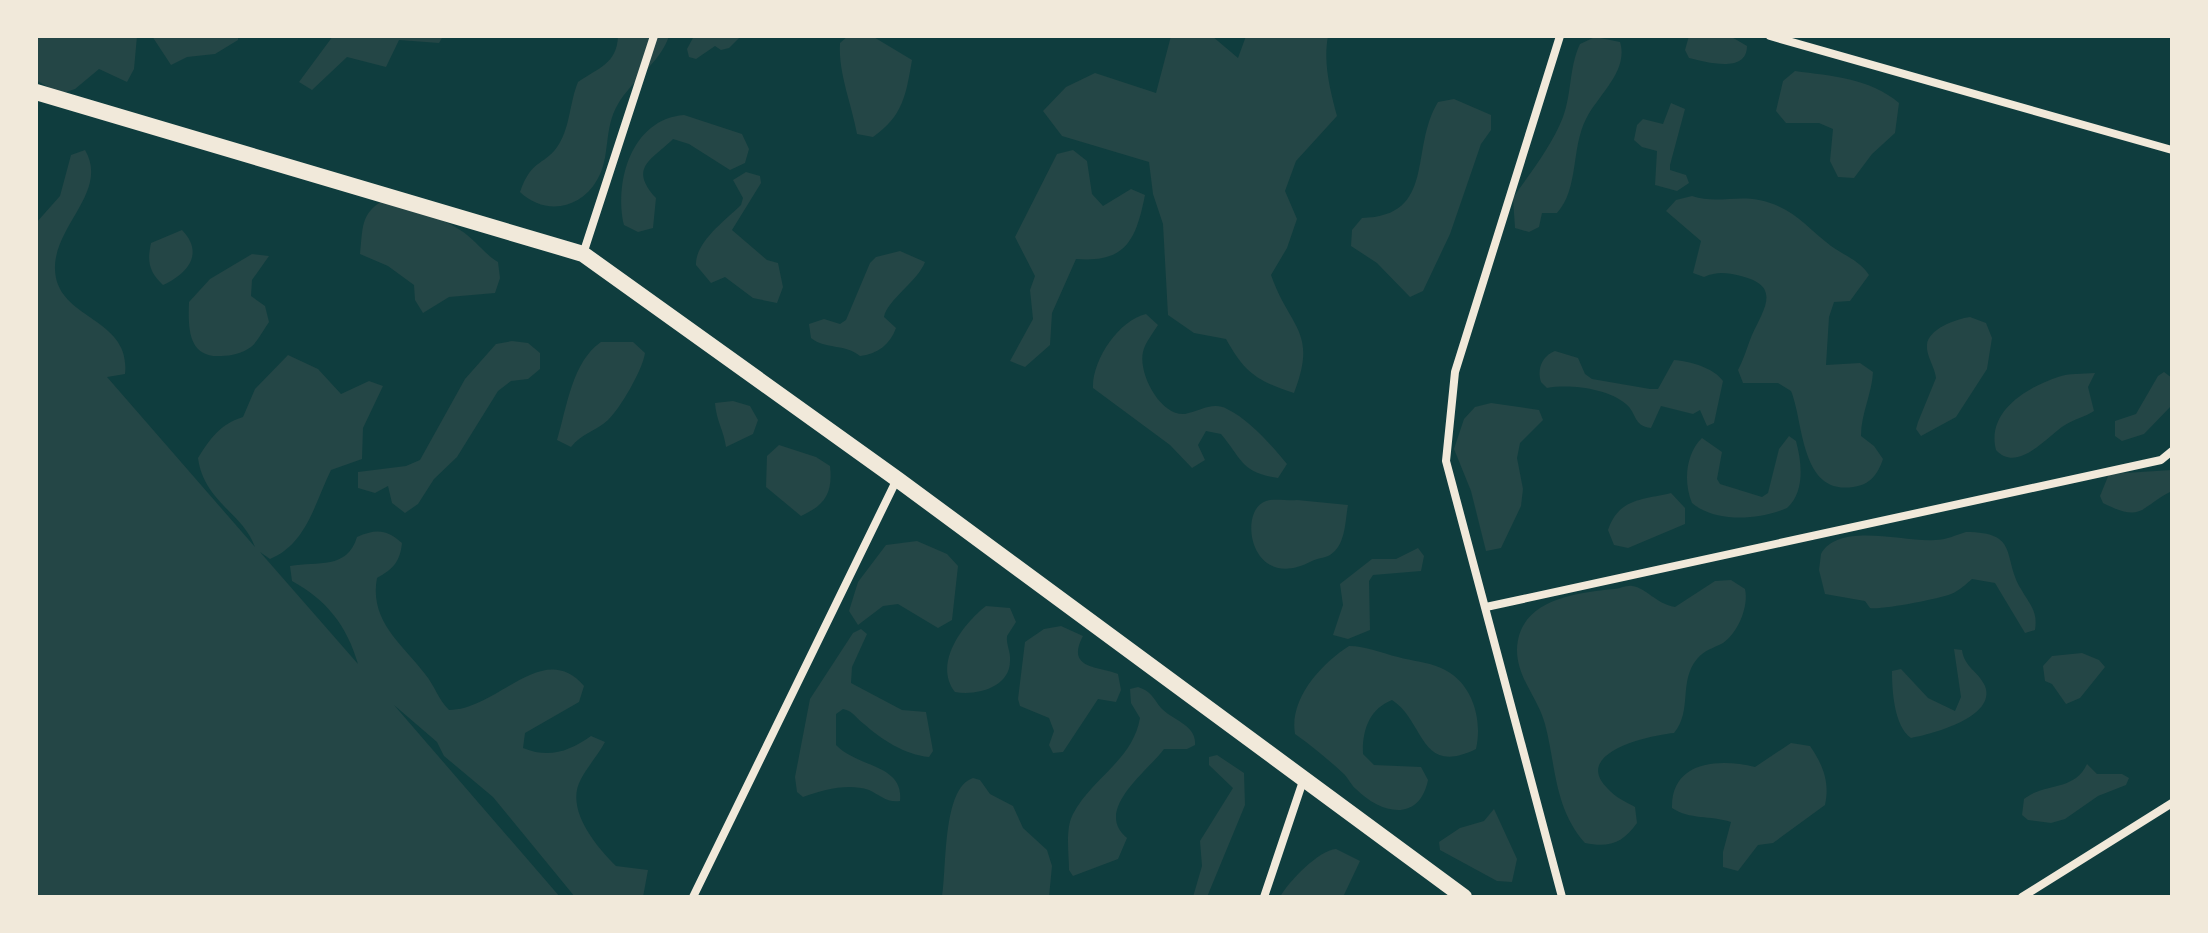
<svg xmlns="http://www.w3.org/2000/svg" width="2208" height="933" font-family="'Libre Baskerville',serif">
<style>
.green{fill:#244646}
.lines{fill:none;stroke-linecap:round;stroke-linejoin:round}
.minor{stroke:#f1e9da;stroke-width:8}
.secondary{stroke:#f1e9da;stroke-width:16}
</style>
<rect width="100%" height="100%" fill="#0f3d3e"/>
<g class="green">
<polygon points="36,36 137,36 134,69 127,82 99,69 75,89 60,94 36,80"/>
<polygon points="152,36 238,36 238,40 215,54 187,57 171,65"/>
<polygon points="333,36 443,36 439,43 399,40 386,67 347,57 312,90 299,82"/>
<path d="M 618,36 L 669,36 C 660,63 632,80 618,104 C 603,129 611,158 597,180 C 580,210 544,215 520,192 C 532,157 546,166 559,144 C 570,127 570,101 578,82 C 598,68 617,64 618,36 Z"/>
<polygon points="694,36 741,36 729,48 721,50 715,46 696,59 689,57 687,49"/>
<path d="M 848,36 L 872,36 L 912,60 C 906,95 903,116 873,137 L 857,134 C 852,105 838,73 840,43 Z"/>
<path d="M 1171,36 L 1212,36 L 1238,58 L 1246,36 L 1328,36 C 1323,63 1330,90 1337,116 L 1296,161 L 1285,191 L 1297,219 L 1287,248 L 1271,275 C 1290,329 1318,331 1294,393 C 1257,381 1245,373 1226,339 L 1194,333 L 1168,315 L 1163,224 L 1153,194 L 1149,162 L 1062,136 L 1043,111 L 1066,87 L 1095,73 L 1156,93 Z"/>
<path d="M 1689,36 L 1730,36 L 1747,46 C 1747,74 1706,62 1689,58 L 1685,50 Z"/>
<path d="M 1595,37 L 1620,42 C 1629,71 1598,95 1586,119 C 1571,148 1579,189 1557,213 L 1542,213 L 1539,227 L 1529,232 L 1515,228 L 1513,198 C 1530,173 1552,146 1563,117 C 1572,93 1569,67 1580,44 Z"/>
<path d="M 1795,71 C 1831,76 1870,78 1899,103 L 1895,133 L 1872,154 L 1854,178 L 1838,177 L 1830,161 L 1833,129 L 1819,123 L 1786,123 L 1776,111 L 1783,81 Z"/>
<path d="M 1454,99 L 1491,115 L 1491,130 L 1481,144 L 1450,234 L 1423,291 L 1410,297 L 1377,263 L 1351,246 L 1352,230 L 1362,218 C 1437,216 1409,149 1438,102 Z"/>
<polygon points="1671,103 1685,109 1670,165 1670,170 1686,175 1689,183 1677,191 1655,185 1657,151 1642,147 1634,140 1637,125 1643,119 1663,124"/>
<path d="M 684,115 L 742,134 L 749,149 L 745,163 L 730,170 L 689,144 L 673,139 C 652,160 628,167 656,198 L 653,228 L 638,232 L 624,225 C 614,181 632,119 684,115 Z"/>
<path d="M 85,150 C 111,194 46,230 56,278 C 65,320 131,320 125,374 L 107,377 L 255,547 C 243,513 204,502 198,458 C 210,439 220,424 243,417 L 255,389 L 288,355 L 318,369 L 341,394 L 369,381 L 383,386 L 363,428 L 362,459 L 331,470 C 315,502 307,544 270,559 L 260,552 L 358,664 C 347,626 327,600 292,581 L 290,566 C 318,561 347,570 357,537 C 376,529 386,529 402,543 C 400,562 393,569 377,578 C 369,621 402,644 425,674 C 435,686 438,699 449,710 C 498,710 543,638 584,686 L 579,702 L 525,733 L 523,748 C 550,759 569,751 591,736 L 605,742 C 598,755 588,766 581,779 C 564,809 597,847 616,866 L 648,870 L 643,897 L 575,897 L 493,797 L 444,756 L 437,742 L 394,705 L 560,897 L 36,897 L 36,223 L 60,196 L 71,155 Z"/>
<path d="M 1073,150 L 1087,161 L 1092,194 L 1103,206 L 1131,189 L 1145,195 C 1136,240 1126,263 1076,259 L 1052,313 L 1050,345 L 1025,367 L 1010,361 L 1033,319 L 1030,290 L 1035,276 L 1015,237 L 1057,154 Z"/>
<path d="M 746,172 L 760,176 L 761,183 L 732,230 L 767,260 L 778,263 L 783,287 L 777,303 L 753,298 L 725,277 L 711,283 L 696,265 C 695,243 724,221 741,205 L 743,198 L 733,180 Z"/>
<path d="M 1692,196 C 1716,204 1736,195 1759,200 C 1793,207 1806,227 1831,246 C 1845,256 1859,260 1869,275 L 1850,301 L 1834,302 L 1829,317 L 1826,365 L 1860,363 L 1873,372 C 1872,394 1861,413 1861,436 L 1874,446 L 1883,459 C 1878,474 1870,485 1853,487 C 1800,495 1804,422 1791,391 L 1778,383 L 1743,383 L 1738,370 C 1744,359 1747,347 1752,335 C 1764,309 1782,286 1741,276 C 1727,273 1718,271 1704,277 L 1693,273 L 1701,241 L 1666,211 L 1676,200 Z"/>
<path d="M 384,200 C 409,209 438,215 460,230 C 475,239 483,253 498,262 L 500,278 L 495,293 L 449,297 L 423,313 L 415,300 L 414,285 L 388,266 L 360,254 C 363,229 360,213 384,200 Z"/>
<path d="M 182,230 C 205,254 187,274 163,285 C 149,272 147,262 151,243 Z"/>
<path d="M 900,251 L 925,262 C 918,281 887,300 884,317 L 896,328 C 890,345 877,354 860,356 C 844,343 826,350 811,338 L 809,324 L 824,319 L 840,324 L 846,320 L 870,263 L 876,257 Z"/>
<path d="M 252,254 L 269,256 L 252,280 L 251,296 L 265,306 L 269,322 C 264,329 258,341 251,347 C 243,353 231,356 221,356 C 188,358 188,328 189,302 L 210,279 Z"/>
<path d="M 1146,314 L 1158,325 C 1153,333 1145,343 1143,352 C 1138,373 1160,416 1185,414 C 1198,412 1213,401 1227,409 C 1250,420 1271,445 1287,464 L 1278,478 C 1240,472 1243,460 1221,434 L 1206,431 L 1198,445 L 1205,460 L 1192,468 L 1170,445 L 1093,388 C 1092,360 1119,320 1146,314 Z"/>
<path d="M 1970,317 L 1986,323 L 1992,338 L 1987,369 L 1956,417 L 1921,436 L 1916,429 L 1918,422 L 1936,378 C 1935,367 1926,356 1927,345 C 1928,329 1956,319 1970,317 Z"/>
<polygon points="512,341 528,343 540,353 540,369 528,379 511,381 498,391 457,457 434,479 418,504 405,513 392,503 388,486 375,493 358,488 358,472 406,466 420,460 465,379 496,344"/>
<path d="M 601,342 L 633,342 L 645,353 C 643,369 620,409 608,420 C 596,431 582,433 571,447 L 557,440 C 567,407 572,362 601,342 Z"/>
<path d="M 1555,351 L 1578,358 L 1585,374 L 1592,379 L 1650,389 L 1658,389 L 1674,360 C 1690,361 1714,368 1723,381 L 1714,423 L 1707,426 L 1700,410 L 1693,414 L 1661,406 L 1651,428 C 1633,426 1637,413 1626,404 C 1607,388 1569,384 1547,388 L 1541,382 C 1537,369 1542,356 1555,351 Z"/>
<polygon points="2164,372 2172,378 2172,405 2144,434 2122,441 2115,436 2115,421 2136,414 2158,376"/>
<path d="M 2095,373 L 2088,387 L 2094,411 C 2085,417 2074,419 2065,425 C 2047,436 2018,474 1996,450 C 1986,411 2028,387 2058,377 C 2069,373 2083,374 2095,373 Z"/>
<path d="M 733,401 L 750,406 L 758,420 L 753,434 L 726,447 C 724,431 716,420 715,403 Z"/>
<polygon points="1491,403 1539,410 1543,420 1520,443 1517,458 1523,489 1521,506 1501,548 1486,551 1471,491 1454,449 1464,419 1475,407"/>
<path d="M 1789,436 L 1796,441 C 1802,463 1805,492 1787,508 C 1760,520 1715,523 1692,503 C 1683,482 1686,453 1702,438 L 1722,452 L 1717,479 L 1720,484 L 1762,497 L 1768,493 L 1779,449 Z"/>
<path d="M 779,445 L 816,457 L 830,466 C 833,493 825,505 801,516 L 766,487 L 767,456 Z"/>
<path d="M 2172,470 L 2172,491 C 2140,506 2144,524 2103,503 L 2100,496 L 2109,474 Z"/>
<path d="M 1671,493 L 1685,508 L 1685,524 L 1628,548 L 1614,545 L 1608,530 C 1619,498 1642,500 1671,493 Z"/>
<path d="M 1297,500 L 1348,505 C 1345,521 1346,545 1330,555 C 1325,558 1318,558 1312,561 C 1250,594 1237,510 1266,501 C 1274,498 1288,501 1297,500 Z"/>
<path d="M 1966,532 C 2020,532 2002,557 2021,589 C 2030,605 2038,611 2035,630 L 2025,633 L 1995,583 L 1972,579 C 1966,584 1959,591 1951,594 C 1938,599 1882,610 1870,608 L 1865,601 L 1825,594 L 1819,570 L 1821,554 C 1839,521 1906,543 1935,540 C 1946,540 1956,535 1966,532 Z"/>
<polygon points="917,541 947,554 958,566 952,620 938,628 898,604 883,606 858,625 849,611 858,582 886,545"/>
<polygon points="1418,548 1424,556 1421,571 1373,575 1369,581 1370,630 1348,639 1333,635 1343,605 1340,584 1372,559 1396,559"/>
<path d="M 1731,580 L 1745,589 C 1749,606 1738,633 1723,643 C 1714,648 1704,650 1697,659 C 1678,682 1693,710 1674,733 C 1652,735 1570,752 1608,789 C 1615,797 1626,802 1635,807 L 1637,823 C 1623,843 1609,848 1585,843 C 1554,808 1556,766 1545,724 C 1538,698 1517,678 1517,650 C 1518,599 1576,593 1614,589 C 1619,589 1627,585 1632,586 C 1647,588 1656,604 1675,607 L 1715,581 Z"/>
<path d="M 986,606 L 1010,608 L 1016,622 L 1007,636 C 1006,645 1011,652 1010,661 C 1010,687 977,696 955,692 C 933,663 963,624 986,606 Z"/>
<path d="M 1061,626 L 1083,636 C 1065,670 1100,666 1118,674 L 1121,690 L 1116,702 L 1098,699 L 1063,752 L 1053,753 L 1049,745 L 1054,731 L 1049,718 L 1020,706 L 1018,699 L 1025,642 L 1044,629 Z"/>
<path d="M 861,629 L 867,634 L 852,667 L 851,683 L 902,710 L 926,712 L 933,751 L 929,757 C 905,755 881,739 864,724 C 856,718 853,711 843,709 L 836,714 L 836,745 C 858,768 904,764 900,801 C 887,803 880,795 869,790 C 847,783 824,790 803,797 L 797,792 L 795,777 L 810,699 L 853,633 Z"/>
<path d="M 1349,646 C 1366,646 1381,653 1398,657 C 1412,661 1428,662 1441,668 C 1472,681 1483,719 1476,749 C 1419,777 1425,721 1392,700 C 1369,709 1362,731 1363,754 L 1374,765 L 1421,767 L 1428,780 C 1419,823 1381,814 1356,789 C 1351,785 1349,779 1344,774 C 1329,760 1312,746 1295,734 C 1289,699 1321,664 1349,646 Z"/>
<path d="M 1954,649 L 1962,650 C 1964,667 1979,672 1985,686 C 1997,717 1932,734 1911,738 C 1894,726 1892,690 1892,671 L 1901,669 L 1928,698 L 1955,711 L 1961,697 Z"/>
<polygon points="2082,653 2099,660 2105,667 2080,698 2066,704 2052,684 2045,681 2043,666 2052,656"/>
<path d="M 1138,687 C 1151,691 1153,698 1161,708 C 1172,720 1197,725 1195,745 L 1187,749 L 1164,749 C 1147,772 1093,810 1127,838 L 1118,859 L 1073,876 L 1069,870 C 1069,854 1065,829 1073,814 C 1091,779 1133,760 1140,718 L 1131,703 L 1130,689 Z"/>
<path d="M 1791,743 L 1810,746 C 1823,765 1830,782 1825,805 L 1773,843 L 1758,845 L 1738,871 L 1723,867 L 1723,852 L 1731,822 C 1710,815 1690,820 1672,808 C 1671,761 1719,758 1755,767 Z"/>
<polygon points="1217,755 1244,773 1245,805 1207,897 1193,897 1202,866 1200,841 1233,788 1209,765 1209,757"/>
<path d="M 2087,764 L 2097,774 L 2122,774 L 2129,778 L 2126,785 L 2098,796 L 2065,819 L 2051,823 L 2028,820 L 2022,815 L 2024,799 C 2045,782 2074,792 2087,764 Z"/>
<path d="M 973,778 L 980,780 L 990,794 L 1013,806 L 1023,828 L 1047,850 L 1052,866 L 1049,897 L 942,897 C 947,868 942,788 973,778 Z"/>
<polygon points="1494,809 1517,859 1512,882 1497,881 1440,850 1439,842 1460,828 1484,821"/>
<path d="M 1336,849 L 1360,861 L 1343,897 L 1280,897 C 1288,882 1319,850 1336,849 Z"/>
</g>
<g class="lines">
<g class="minor">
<polyline points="1560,36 1455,372 1446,461 1562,897"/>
<polyline points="1770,36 2172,150"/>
<polyline points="583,254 654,36"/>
<polyline points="1486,607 2161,460 2172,451"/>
<polyline points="693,897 897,479"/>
<polyline points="1264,897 1303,781"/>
<polyline points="2022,897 2172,803"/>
</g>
<polyline class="secondary" points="36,92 583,254 897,479 1464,897"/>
</g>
<rect width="2208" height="933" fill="none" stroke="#f1e9da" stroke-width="76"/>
</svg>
